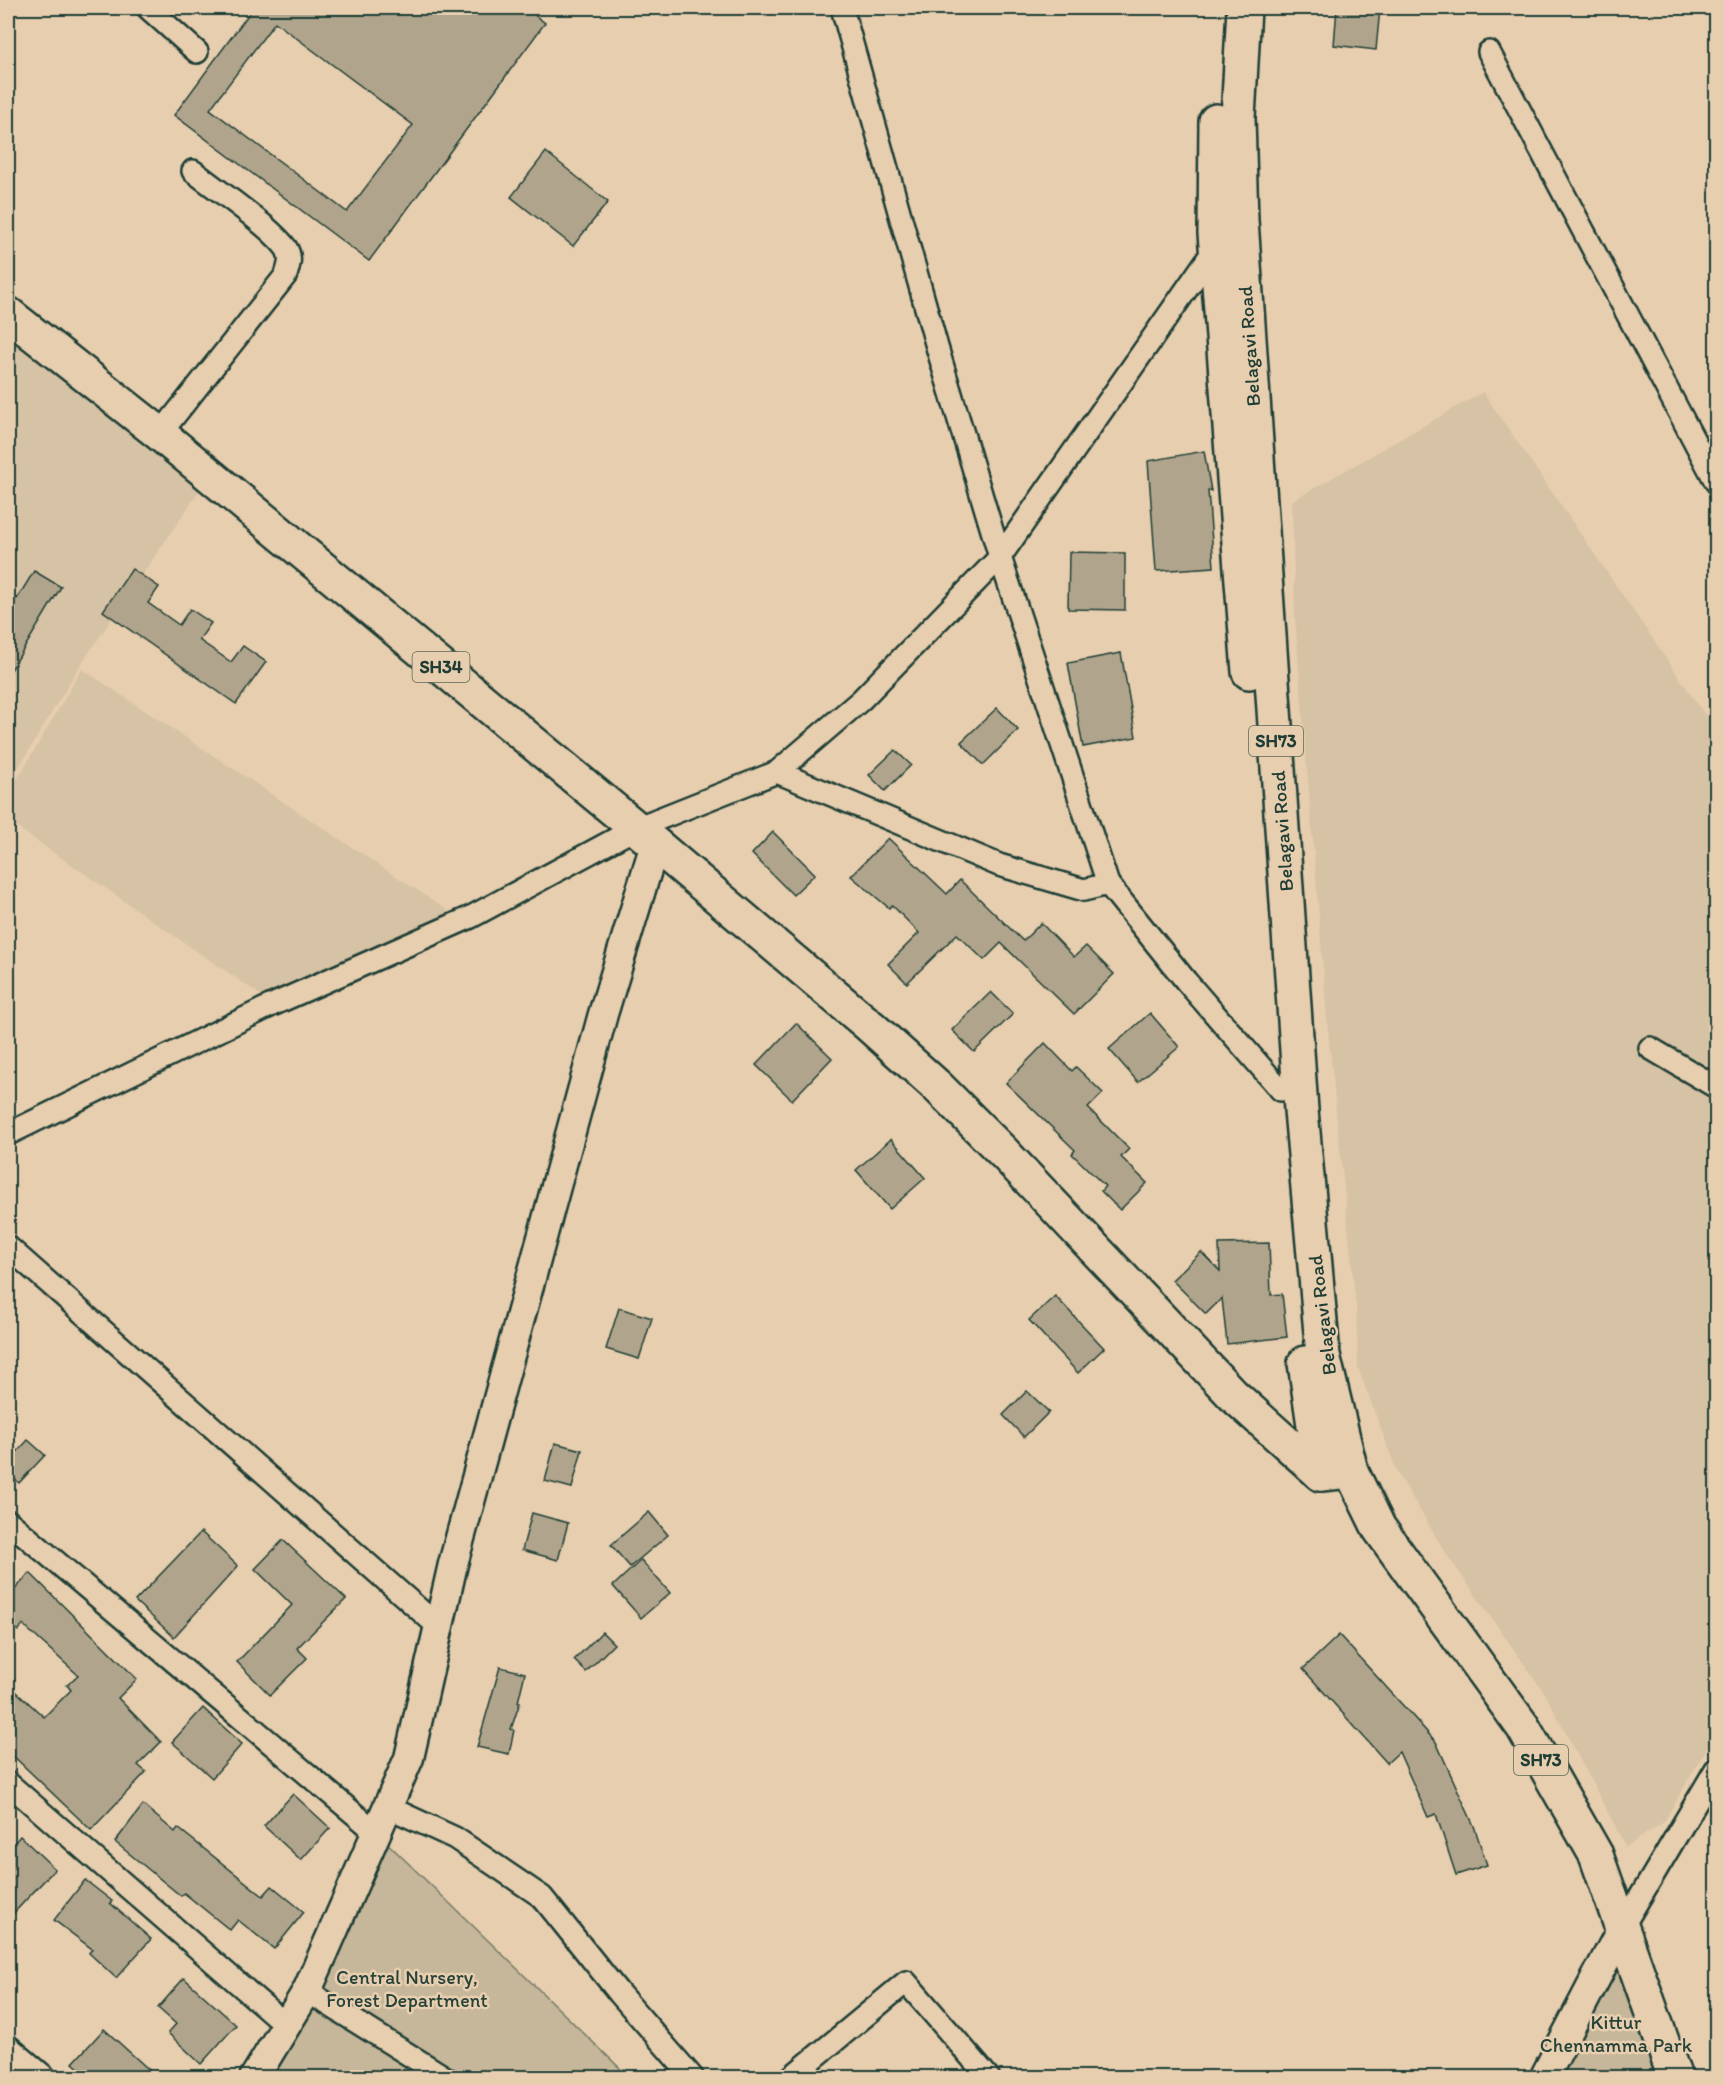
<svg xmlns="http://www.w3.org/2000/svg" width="1724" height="2085" font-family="Itim,sans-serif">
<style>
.built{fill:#d6c2a4}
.green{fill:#c6b69a;stroke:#727a67;stroke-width:1.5}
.building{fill:#b0a58c;stroke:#1f3d34;stroke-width:1.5;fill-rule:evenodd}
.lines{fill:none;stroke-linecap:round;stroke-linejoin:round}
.street-casing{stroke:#1f3d34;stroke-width:26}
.secondary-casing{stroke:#1f3d34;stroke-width:33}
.primary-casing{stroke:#1f3d34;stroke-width:38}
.street{stroke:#e7ceaf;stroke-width:21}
.secondary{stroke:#e7ceaf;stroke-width:28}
.primary{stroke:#e7ceaf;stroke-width:33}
.labels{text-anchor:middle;stroke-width:5;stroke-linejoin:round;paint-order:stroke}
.shield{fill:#e7ceaf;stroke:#5b6859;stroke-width:1.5}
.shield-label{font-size:18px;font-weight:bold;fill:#1f3d34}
.street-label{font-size:20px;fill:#1f3d34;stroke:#e7ceaf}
.park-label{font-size:20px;fill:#274339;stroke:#e7ceaf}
</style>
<rect width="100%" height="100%" fill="#e7ceaf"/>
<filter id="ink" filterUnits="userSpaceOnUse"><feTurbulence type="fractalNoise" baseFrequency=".0167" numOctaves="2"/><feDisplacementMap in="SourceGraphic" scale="12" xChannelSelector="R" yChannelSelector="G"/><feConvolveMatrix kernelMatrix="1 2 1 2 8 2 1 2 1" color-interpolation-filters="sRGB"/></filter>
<g filter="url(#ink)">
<g class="built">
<polygon points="8,327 204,484 79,667 8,785"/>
<polygon points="1483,392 1716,731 1716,1732 1664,1822 1626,1847 1546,1695 1445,1552 1397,1472 1358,1368 1356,1305 1328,1030 1295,617 1292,501"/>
<polygon points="82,669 456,916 269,1001 8,821 8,795"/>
</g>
<g class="green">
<polygon points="377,1833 629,2077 254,2078"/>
<polygon points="1623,1926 1678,2077 1543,2077"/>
</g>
<g class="building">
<path d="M 253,8 L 525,8 L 545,23 L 369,261 L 174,115 ZM 275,22 L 413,125 L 347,212 L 210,109 Z"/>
<polygon points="1337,8 1380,8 1376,50 1334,45"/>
<polygon points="546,152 608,202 573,246 511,197"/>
<polygon points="1204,451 1211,491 1208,491 1214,567 1156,571 1148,461"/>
<polygon points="1069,552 1125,553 1125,610 1068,609"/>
<polygon points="132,569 159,587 148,603 179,625 190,609 211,623 199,640 231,662 243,646 266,662 236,704 103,611"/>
<polygon points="34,571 61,587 8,675 8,593 17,599"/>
<polygon points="1121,653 1136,737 1083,747 1068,663"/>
<polygon points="997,708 1018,730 983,765 961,742"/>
<polygon points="895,750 911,765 885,791 869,775"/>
<polygon points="773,832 815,874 793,895 752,854"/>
<polygon points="888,838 947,894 960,880 1023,941 1041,923 1074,957 1086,946 1114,974 1074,1014 1001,943 984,960 957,934 907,983 888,964 919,933 892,905 889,908 851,876"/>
<polygon points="991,992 1013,1014 974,1052 952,1030"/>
<polygon points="1150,1013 1179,1047 1138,1082 1109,1049"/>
<polygon points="796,1023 832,1058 792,1100 756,1065"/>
<polygon points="1045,1043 1072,1071 1076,1067 1103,1093 1088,1108 1129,1149 1121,1157 1147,1183 1120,1210 1101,1191 1105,1186 1072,1154 1075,1150 1006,1083"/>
<polygon points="891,1139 925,1178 890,1209 856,1170"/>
<polygon points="1269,1243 1271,1295 1282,1294 1287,1337 1227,1344 1222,1298 1206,1314 1172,1280 1201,1252 1220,1271 1219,1244"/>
<polygon points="1055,1296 1104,1348 1078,1373 1029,1320"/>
<polygon points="619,1308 652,1318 639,1359 606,1349"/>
<polygon points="1027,1391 1049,1412 1024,1437 1003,1415"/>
<polygon points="28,1440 45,1455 19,1483 8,1473 8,1462"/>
<polygon points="555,1443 582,1450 572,1488 545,1481"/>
<polygon points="649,1512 668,1535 630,1567 611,1545"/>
<polygon points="532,1513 568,1523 558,1560 522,1550"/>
<polygon points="201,1532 238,1566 174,1637 135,1601"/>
<polygon points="283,1540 346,1599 297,1648 307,1658 270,1695 237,1662 292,1605 255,1569"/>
<polygon points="641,1560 670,1593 641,1618 613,1586"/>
<polygon points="30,1573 137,1679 118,1698 161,1742 138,1765 146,1772 91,1830 8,1751 8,1684 44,1717 71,1690 67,1685 78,1675 23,1625 18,1631 8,1622 8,1597"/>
<polygon points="602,1632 614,1644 586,1672 574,1660"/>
<polygon points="1339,1635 1436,1742 1474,1826 1487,1865 1456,1875 1436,1814 1428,1817 1399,1752 1387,1763 1303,1669"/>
<polygon points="500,1667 525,1673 518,1702 520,1702 511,1729 514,1730 509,1754 477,1747"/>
<polygon points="203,1708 242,1744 212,1778 172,1742"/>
<polygon points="293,1794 330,1828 301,1860 264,1826"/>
<polygon points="143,1805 175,1832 178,1828 263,1896 272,1886 304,1912 274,1949 238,1920 230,1930 184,1893 181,1896 115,1842"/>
<polygon points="20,1836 55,1869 8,1919 8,1850"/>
<polygon points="85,1880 112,1901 110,1903 151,1939 116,1978 89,1953 92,1949 54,1920"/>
<polygon points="184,1978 236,2025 201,2064 168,2033 176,2024 158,2008"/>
<polygon points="104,2029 158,2078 90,2078 73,2063"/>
</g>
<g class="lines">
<g class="street-casing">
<g id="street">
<polyline points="148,8 197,52"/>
<polyline points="842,8 937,347 1000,557 1108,884 1186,981 1281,1090"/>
<polyline points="1489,52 1716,482"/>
<path d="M 160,434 L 286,275 C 289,265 292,257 286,248 C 270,226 217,190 193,171"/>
<polyline points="777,772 999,865 1084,890 1108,884"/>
<polyline points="1650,1048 1716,1087"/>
<polyline points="8,1134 272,1005 471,917 636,828 777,772 861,700 1000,557 1216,247"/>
<polyline points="8,1247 439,1627"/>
<polyline points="8,1521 377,1833"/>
<polyline points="8,1783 286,2025"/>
<polyline points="388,1807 455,1838 542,1897 619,1993 693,2078"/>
<polyline points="1623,1926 1716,1769"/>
<polyline points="307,1991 446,2078"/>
<polyline points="8,2046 46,2078"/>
<polyline points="790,2078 906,1982 989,2078"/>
</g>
</g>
<g class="secondary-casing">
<g id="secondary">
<polyline points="254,2078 307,1991 409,1758 453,1564 603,1014 655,844"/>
<polyline points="1544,2078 1623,1926"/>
</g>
</g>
<g class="primary-casing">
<g id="primary">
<polyline points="1244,8 1238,118 1241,220 1301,1110 1323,1355 1351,1471 1379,1528 1523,1727 1596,1855 1675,2078"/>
<polyline points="1216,121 1215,233 1249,672"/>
<polyline points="8,314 160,434 636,828 870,1026 938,1087 1005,1154 1233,1395 1321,1474 1351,1471"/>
<polyline points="1305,1363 1321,1474"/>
</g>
</g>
<use href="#street" class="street"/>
<use href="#secondary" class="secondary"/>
<use href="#primary" class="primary"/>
</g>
</g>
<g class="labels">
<g class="shield">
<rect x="412.5" y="652" width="57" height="30" rx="4.5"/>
<rect x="1249" y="726" width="54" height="30" rx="4.5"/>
<rect x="1514" y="1745" width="54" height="30" rx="4.5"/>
</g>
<g class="shield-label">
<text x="441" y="673">SH34</text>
<text x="1276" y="747">SH73</text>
<text x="1541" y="1766">SH73</text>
</g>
<g class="street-label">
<text transform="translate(1249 346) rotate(-94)" y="7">Belagavi Road</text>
<text transform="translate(1282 831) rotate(-94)" y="7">Belagavi Road</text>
<text transform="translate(1322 1315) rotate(-97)" y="7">Belagavi Road</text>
</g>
<g class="park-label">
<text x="407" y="1984">Central Nursery,<tspan x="407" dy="23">Forest Department</tspan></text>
<text x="1616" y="2029">Kittur<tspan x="1616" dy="23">Chennamma Park</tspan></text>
</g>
</g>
<rect width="1724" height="2085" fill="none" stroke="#e7ceaf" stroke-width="30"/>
<rect x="15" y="15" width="1694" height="2055" fill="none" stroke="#1f3d34" stroke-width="2" filter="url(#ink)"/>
</svg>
